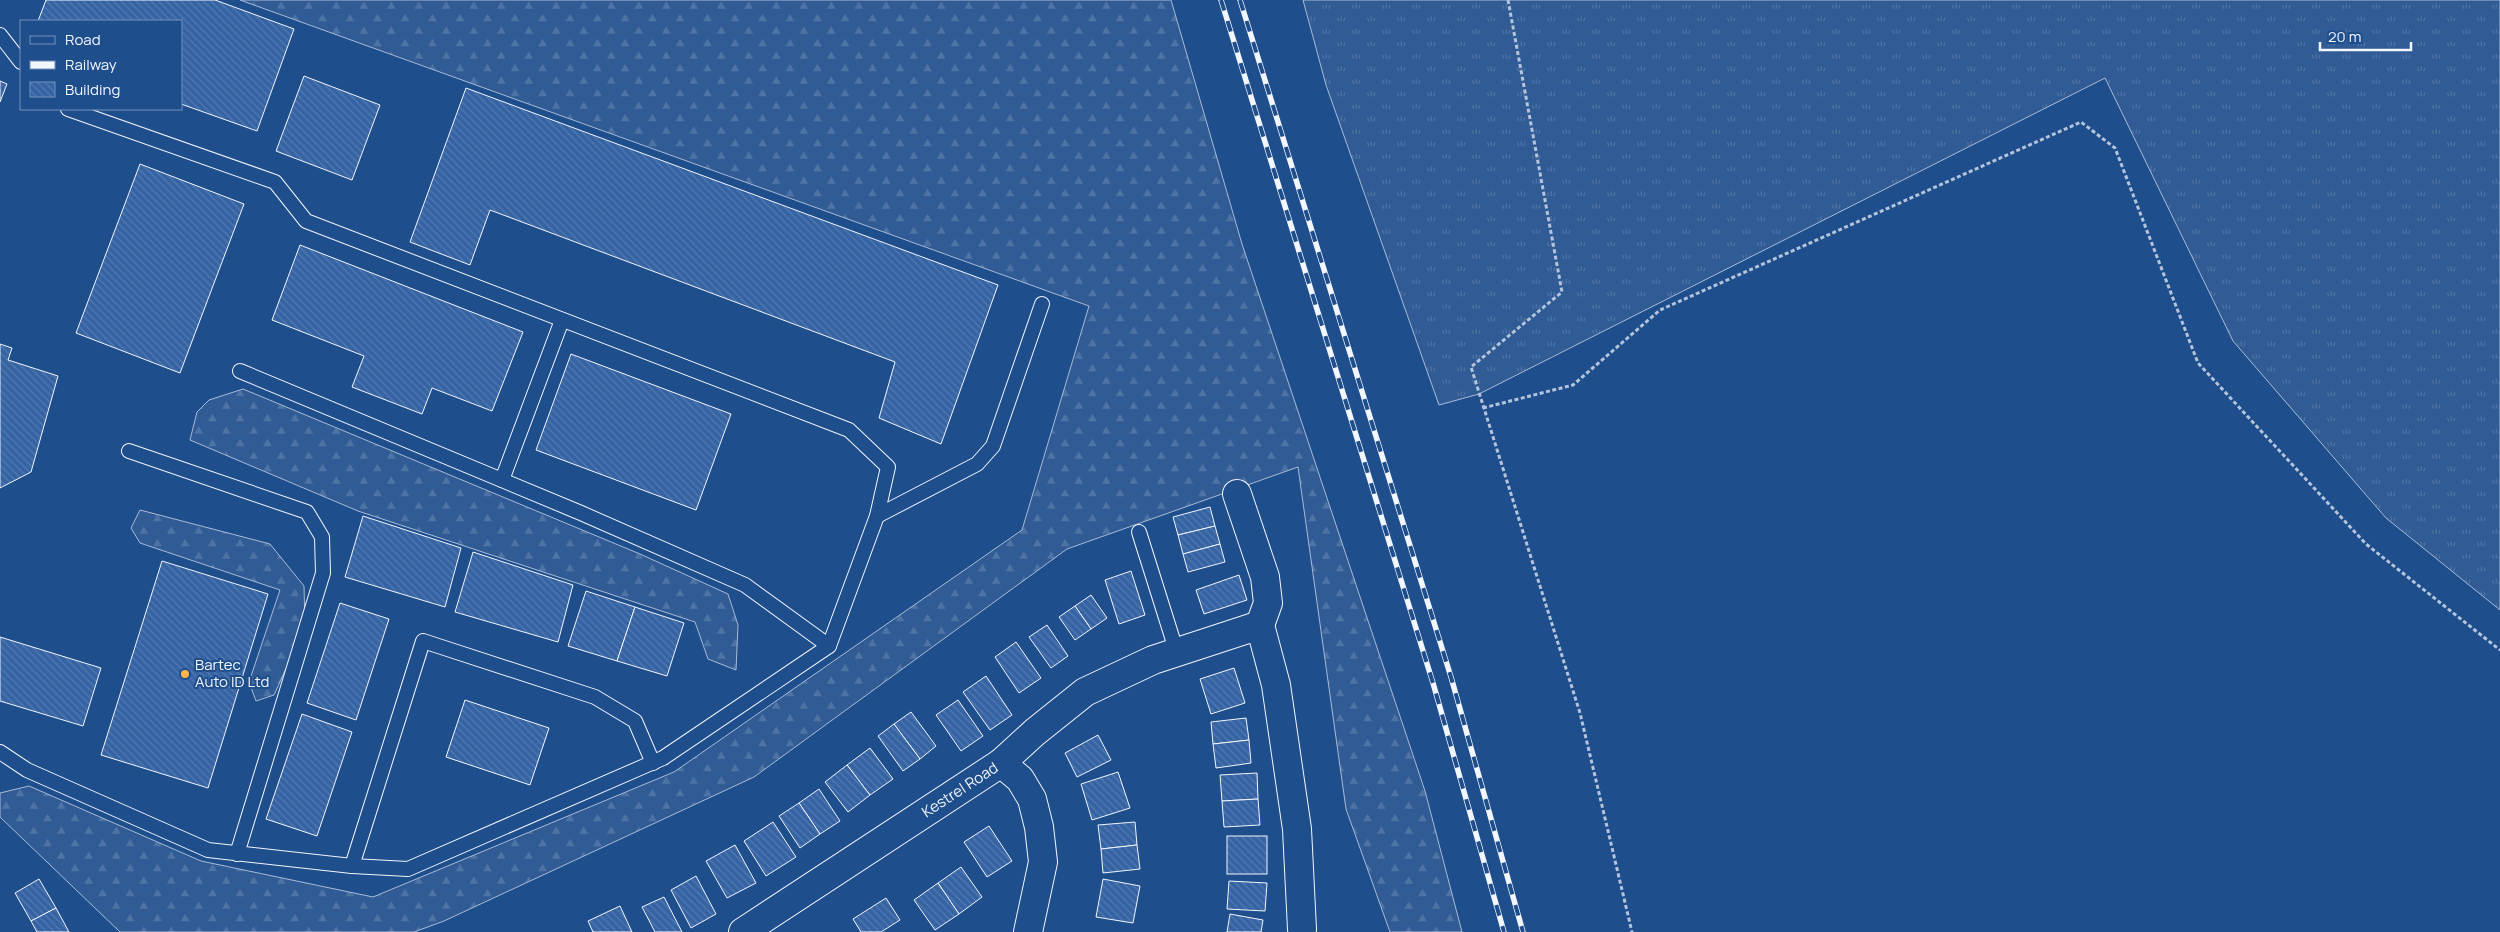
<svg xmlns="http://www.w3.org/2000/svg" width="2500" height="932" font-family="Manrope,sans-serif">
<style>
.grass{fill:url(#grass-tufts);stroke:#a8bbd7}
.forest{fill:url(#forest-firs);stroke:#a8bbd7}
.building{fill:url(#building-back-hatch);stroke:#f2f6ff}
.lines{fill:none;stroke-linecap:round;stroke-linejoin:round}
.lane-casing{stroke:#f2f6ff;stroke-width:16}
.street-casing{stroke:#f2f6ff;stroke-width:30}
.path{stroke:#b3c4dc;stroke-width:3;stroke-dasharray:4 2.5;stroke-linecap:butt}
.lane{stroke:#1f4e8c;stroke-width:14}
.street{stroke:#1f4e8c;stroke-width:28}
.rail-casing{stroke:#f2f6ff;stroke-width:5.5}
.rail{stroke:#1f4e8c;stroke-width:4;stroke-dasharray:11;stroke-linecap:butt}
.poi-dot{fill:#ffb74d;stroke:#1f4e8c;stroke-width:2}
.labels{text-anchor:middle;stroke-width:4;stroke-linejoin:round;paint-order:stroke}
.poi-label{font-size:15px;fill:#f2f6ff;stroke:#1f4e8c;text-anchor:start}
.street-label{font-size:15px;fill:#f2f6ff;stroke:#1f4e8c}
</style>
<defs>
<pattern id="grass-tufts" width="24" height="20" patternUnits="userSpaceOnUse" patternTransform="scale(1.25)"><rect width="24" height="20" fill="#305b95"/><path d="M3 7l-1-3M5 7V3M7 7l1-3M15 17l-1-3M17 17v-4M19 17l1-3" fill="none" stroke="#4e73a5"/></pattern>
<pattern id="forest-firs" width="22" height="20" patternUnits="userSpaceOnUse" patternTransform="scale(1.25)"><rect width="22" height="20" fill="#305b95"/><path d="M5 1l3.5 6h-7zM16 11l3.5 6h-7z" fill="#4e73a5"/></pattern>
<pattern id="building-back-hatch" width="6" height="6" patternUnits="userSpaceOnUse" patternTransform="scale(1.25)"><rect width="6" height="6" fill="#3563a3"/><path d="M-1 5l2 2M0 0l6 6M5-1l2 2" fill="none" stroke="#537ab1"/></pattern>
</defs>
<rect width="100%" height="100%" fill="#1f4e8c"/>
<polygon class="grass" points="1303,0 2500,0 2500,610 2386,518 2233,341 2105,78 1479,394 1439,405 1326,85"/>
<g class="forest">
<polygon points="240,0 1171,0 1242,244 1425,791 1462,932 1390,932 1346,809 1298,467 1067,549 754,777 444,921 414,932 120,932 0,817 0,793 29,786 201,861 373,897 674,772 1022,530 1089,306"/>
<polygon points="243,389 640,554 728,594 738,625 736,670 708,659 695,622 358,511 190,440 197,412 209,400"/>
<polygon points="140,510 270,544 304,586 305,627 274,695 256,701 249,682 280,590 140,543 131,528"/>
</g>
<g class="building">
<polygon points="46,0 215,0 294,29 257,131 181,104 181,21 38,21"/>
<polygon points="304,76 380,105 352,180 276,151"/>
<polygon points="0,81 7,84 0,102"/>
<polygon points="466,88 998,285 941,444 879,418 895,362 490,210 470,265 410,242"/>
<polygon points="140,164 244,204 180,373 76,333"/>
<polygon points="300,245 523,332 492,411 432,388 422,414 352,387 364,356 272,320"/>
<polygon points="0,344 12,348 8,360 58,376 31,472 0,488"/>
<polygon points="571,354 731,414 696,510 536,450"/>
<polygon points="1210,507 1215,526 1178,535 1173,517"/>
<polygon points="363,516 461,548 445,607 345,577"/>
<polygon points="1215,526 1220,544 1183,554 1178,535"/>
<polygon points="1220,544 1225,562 1188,572 1183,554"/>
<polygon points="473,552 573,585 558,642 455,612"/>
<polygon points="162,561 268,594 208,788 101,755"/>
<polygon points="1131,571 1145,615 1119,624 1105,580"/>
<polygon points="1239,575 1247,600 1204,614 1196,590"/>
<polygon points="586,591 635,607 617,661 568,646"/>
<polygon points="1091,595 1107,618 1091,629 1075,606"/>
<polygon points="340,603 389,619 356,720 307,703"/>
<polygon points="1075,606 1091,629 1075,640 1059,617"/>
<polygon points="635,607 684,623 667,676 617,661"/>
<polygon points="1047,625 1068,656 1051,668 1029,637"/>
<polygon points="0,637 101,668 83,726 0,701"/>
<polygon points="1016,642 1041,678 1019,693 995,657"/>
<polygon points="1234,668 1245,703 1211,714 1200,679"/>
<polygon points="986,676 1012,715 990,730 963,692"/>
<polygon points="465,700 549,728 530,785 446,757"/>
<polygon points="958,700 983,736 961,751 936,715"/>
<polygon points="911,712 936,746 920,759 894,724"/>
<polygon points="302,714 352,732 317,836 266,819"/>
<polygon points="1246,718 1249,740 1213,744 1211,722"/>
<polygon points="894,724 920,759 903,771 878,736"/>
<polygon points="1098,735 1111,760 1077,777 1065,753"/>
<polygon points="1249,740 1251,763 1216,768 1213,744"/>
<polygon points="870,748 893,779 870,795 847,765"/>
<polygon points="847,765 870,795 848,812 825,782"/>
<polygon points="1118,772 1130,808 1092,820 1081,784"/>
<polygon points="1257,773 1258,799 1222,801 1220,775"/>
<polygon points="819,789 840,821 820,834 799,803"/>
<polygon points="1258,799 1260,825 1224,827 1222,801"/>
<polygon points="799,803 820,834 800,848 779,816"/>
<polygon points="773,822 796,857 766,876 744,841"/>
<polygon points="1135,822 1137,845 1101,849 1098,825"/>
<polygon points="989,826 1012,861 987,877 964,842"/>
<rect x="1227" y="836" width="40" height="38"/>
<polygon points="735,845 756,883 727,898 706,861"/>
<polygon points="1137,845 1140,869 1103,873 1101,849"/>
<polygon points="961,867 982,897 959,914 938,883"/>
<polygon points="696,876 716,914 691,928 671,890"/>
<polygon points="39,879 56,908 31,921 15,893"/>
<polygon points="1103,879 1140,886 1133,923 1096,917"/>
<polygon points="1229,881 1267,883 1265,911 1227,909"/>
<polygon points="938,883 959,914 935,930 914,900"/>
<polygon points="664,897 682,932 655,932 642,907"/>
<polygon points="886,898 900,920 881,932 861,932 853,919"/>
<polygon points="620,906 632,932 593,932 588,921"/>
<polygon points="56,908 69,932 37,932 31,921"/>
<polygon points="1230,914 1263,920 1261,932 1227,932"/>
</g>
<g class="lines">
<g class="lane-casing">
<g id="lane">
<polyline points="0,35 21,62"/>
<polyline points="68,109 275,182 306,221 849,430 888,467 877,516 829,646 663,758 408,869 352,866"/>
<polyline points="240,371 581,513 745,585 829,646"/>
<polyline points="129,451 307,512 322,537 323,573 237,854"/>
<polyline points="502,480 562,320"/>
<polyline points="877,516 977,464 993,446 1042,304"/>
<polyline points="1139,532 1177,653"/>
<polyline points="0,752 27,770 208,850 352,866 423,641 595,697 635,721 653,763"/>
</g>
</g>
<g class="street-casing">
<g id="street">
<polyline points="1237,494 1265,577 1268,603 1260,625"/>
<polyline points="1001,763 1020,779 1032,799 1039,827 1043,862 1028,932"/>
<polyline points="743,932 1001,763 1035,732 1085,692 1153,660 1260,625 1276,685 1297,829 1302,929"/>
</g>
</g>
<g class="path">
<polyline points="1508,0 1562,292 1471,367 1580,713 1632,932"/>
<polyline points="1483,408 1573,385 1660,310 2081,122 2115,148 2198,363 2366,544 2500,650"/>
</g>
<use href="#lane" class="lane"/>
<use href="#street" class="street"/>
<g class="rail-casing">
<g id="rail">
<polyline points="1221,0 1433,683 1504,932"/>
<polyline points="1240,0 1451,677 1523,932"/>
</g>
</g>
<use href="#rail" class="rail"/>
</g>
<circle class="poi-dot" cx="185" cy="674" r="5"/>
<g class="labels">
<g class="poi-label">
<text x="195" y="670">Bartec<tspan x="195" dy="17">Auto ID Ltd</tspan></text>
</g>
<g class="street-label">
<text transform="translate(960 790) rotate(-33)" y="5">Kestrel Road</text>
</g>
</g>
<rect x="20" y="20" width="162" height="90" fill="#1f4e8c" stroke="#7391ba"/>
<rect x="30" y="36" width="25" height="8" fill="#1f4e8c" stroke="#7391ba"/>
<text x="65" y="45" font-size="15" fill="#f2f6ff">Road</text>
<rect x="30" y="61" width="25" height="8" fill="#f2f6ff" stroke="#7391ba"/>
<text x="65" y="70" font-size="15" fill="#f2f6ff">Railway</text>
<rect x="30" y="82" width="25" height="15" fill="url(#building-back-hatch)" stroke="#7391ba"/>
<text x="65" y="95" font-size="15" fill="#f2f6ff">Building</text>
<path d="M2320 42v8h91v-8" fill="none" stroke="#f2f6ff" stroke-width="2.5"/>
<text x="2328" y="42" font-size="15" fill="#f2f6ff" stroke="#1f4e8c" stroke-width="4" paint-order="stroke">20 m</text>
</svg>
